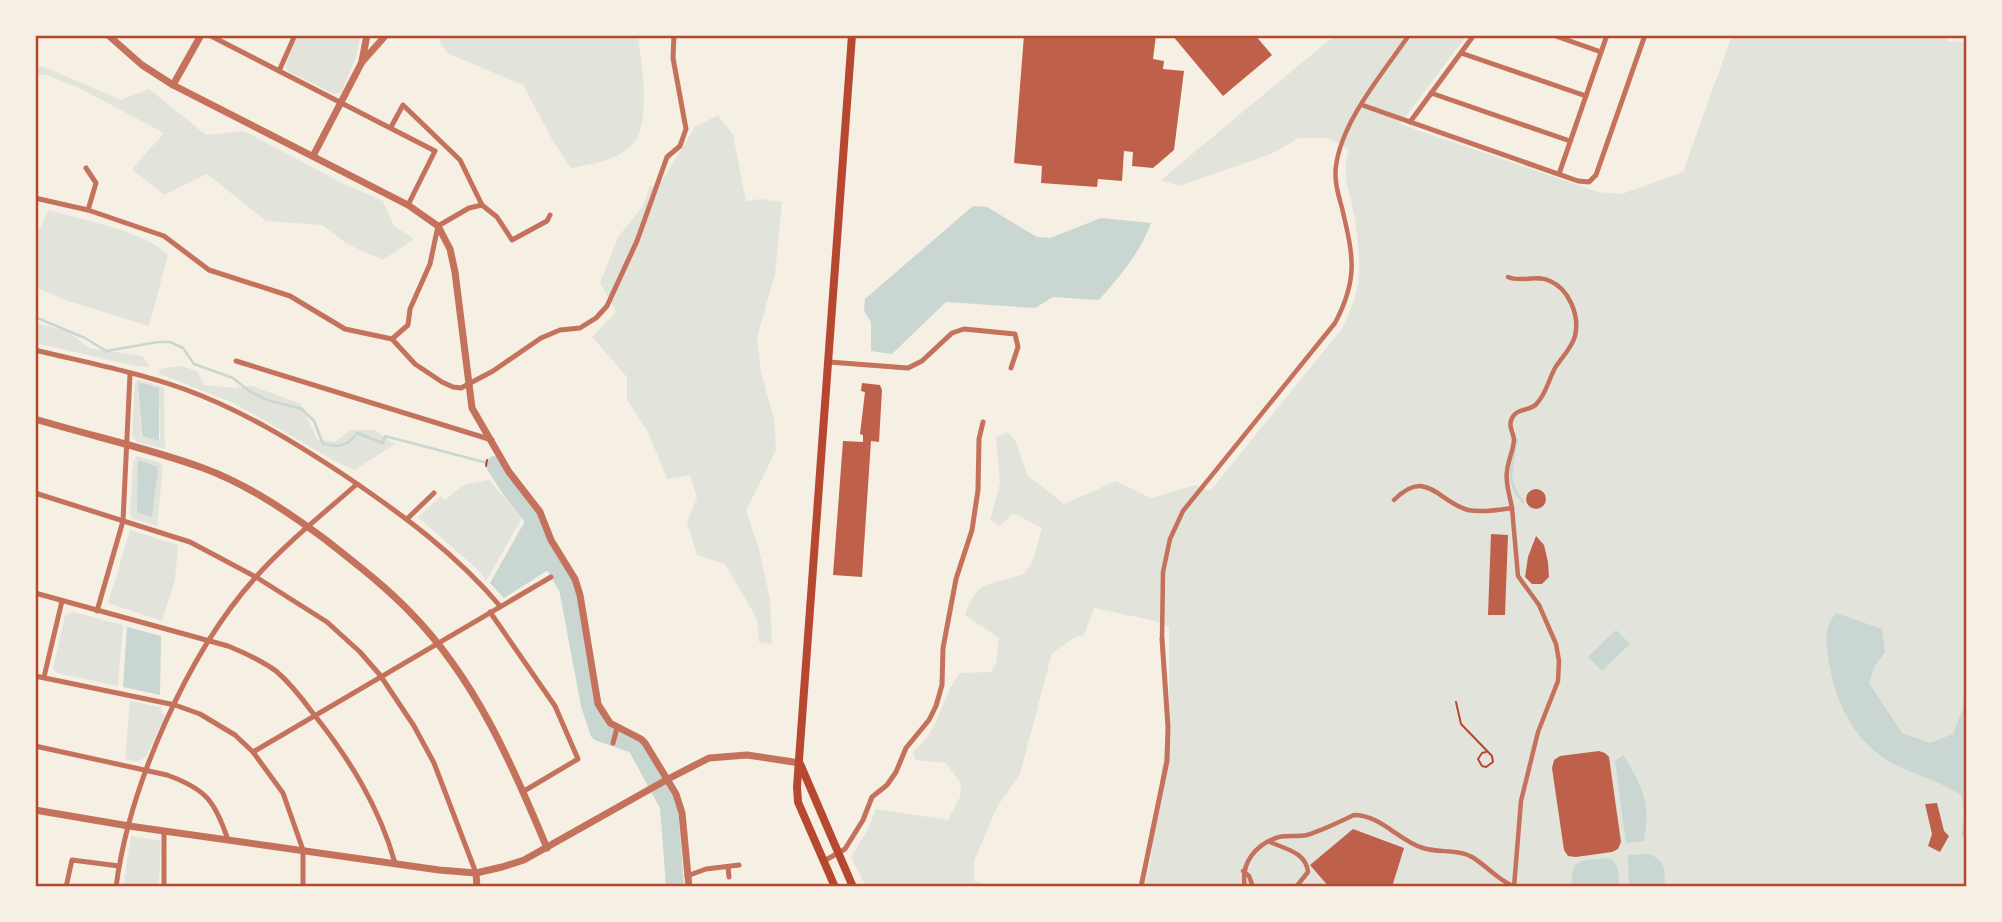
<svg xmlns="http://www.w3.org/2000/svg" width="2002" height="922" font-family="'Source Serif 4',serif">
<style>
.green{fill:#e2e4dc;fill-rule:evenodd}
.water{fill:#c9d6d2}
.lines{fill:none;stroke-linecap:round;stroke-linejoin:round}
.stream{stroke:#c9d6d2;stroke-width:2.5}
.river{stroke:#c9d6d2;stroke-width:18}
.building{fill:#bf614a}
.path{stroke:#b5482f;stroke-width:2}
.pedestrian{stroke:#c5725c;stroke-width:4.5}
.minor{stroke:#c5725c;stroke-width:5}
.tertiary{stroke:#c5725c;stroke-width:7}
.secondary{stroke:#b5482f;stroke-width:8}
.neatline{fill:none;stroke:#b5482f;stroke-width:2.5}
</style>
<rect width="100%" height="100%" fill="#f6efe4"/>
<g class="green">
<polygon points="298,35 361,35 356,57 341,93 334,94 287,71 286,64"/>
<path d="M 439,35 L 638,35 C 641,63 653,125 631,146 C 615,161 592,164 571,168 L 553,141 L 523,85 L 449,54 L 441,45 Z"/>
<path d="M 1335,35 L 1467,35 L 1400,124 L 1598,192 L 1622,194 L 1683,172 L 1732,35 L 1939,35 L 1949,41 L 1967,42 L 1967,887 L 1144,887 L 1150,865 L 1169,710 L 1169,627 L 1155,621 L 1094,608 L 1084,635 L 1075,637 L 1052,653 L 1020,774 L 997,807 L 974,861 L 974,881 L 996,887 L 866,887 L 851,857 L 869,827 L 876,809 L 948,820 L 960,797 L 961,783 L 946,763 L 915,760 L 913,752 C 940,731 940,698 960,673 L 991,672 L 996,664 L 999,638 L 965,615 C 978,577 991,586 1024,574 L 1033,561 L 1042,528 L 1013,513 L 1000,526 L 990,520 L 1000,483 L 996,438 L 1007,432 L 1015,440 L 1028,476 L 1064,504 L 1116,481 L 1151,498 L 1196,485 L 1210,491 L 1341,330 C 1365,287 1360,262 1355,219 C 1351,196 1340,173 1349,149 L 1328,138 L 1299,138 L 1271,154 L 1179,186 L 1161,180 Z"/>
<polygon points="35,66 45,67 121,100 149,89 206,135 244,131 344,184 383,201 394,226 414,239 383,260 347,244 322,225 266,221 207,174 164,195 132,169 164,133 79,88 47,75 35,74"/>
<polygon points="718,115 733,135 746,201 761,199 782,202 775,274 757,337 761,373 774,419 776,450 746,511 759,549 770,599 772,644 759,642 757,619 725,564 697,555 687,522 697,498 690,475 667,479 648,432 627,400 627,377 592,337 616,312 600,283 618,237 643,206 650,187 659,186 695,127"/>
<path d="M 49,210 C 82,220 145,231 168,255 L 149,326 L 68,301 L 35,287 L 35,238 Z"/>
<polygon points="35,323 67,331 89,348 142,356 150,367 136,366 35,343"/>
<polygon points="181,366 197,371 204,385 236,388 252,386 301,404 317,439 335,442 350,430 374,430 395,444 355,470 340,464 234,403 160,374 159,369"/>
<path d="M 140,380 L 164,387 L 165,449 L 137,442 L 132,435 L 135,381 ZM 138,382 L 159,389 L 160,441 L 141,436 Z"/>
<polygon points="137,456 161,463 163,467 157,526 133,519 130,514 133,462"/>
<polygon points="489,480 522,518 486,581 478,570 418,517 441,496 445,500 463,485"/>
<polygon points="130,530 178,545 175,580 162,621 108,603"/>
<polygon points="73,612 123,625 118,686 57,673 53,669 65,616"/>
<polygon points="130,701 160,707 165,716 146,757 137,762 125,759"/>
<polygon points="131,836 161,841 159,887 123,887"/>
</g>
<g class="water">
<path d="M 973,206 L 987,207 L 1037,237 L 1050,238 L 1101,218 L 1151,223 C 1140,253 1120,276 1099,300 L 1053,297 L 1035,308 L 946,302 L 892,354 L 871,351 L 871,322 L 864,311 L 865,299 Z"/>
<polygon points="138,382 159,388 159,441 142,436"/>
<polygon points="138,460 158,467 152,517 137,512"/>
<polygon points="525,521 548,570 504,598 490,583"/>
<path d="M 1836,613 L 1882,629 L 1885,652 L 1874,667 L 1869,683 L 1902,733 L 1930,743 L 1953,734 L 1963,708 L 1964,688 L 1967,684 L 1967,839 L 1961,836 L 1964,813 L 1961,795 C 1943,783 1922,777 1902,768 C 1858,748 1837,709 1829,663 C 1826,643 1823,629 1836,613 Z"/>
<polygon points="127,627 161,636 160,695 123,687"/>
<polygon points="1616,630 1630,644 1602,671 1588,657"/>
<path d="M 1623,755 C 1643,786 1651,804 1644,841 L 1626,843 L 1615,761 Z"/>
<path d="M 1650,854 C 1667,863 1664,869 1665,887 L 1629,887 L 1628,855 Z"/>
<path d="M 1607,858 L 1613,860 L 1617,867 L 1620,887 L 1572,887 C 1570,857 1582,861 1607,858 Z"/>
</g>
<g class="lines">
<g class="stream">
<path d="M 35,317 L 85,338 L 106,351 L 158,342 L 170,342 L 183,348 L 194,364 L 233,378 L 249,391 L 267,400 L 302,409 L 314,421 L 323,444 C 339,448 348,446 357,433 L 383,443 L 385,436 L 495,465"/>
<path d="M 1517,440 C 1512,468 1504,479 1523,502"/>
</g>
<polyline class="river" points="495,465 511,490 531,515 551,559 568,588 590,705 599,732 636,745 669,806 675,887"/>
</g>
<g class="building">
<polygon points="1024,35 1156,35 1153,59 1164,61 1163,69 1184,71 1174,150 1153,168 1132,166 1133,152 1124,151 1122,181 1098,179 1097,187 1041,183 1042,166 1014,163"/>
<polygon points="1172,35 1255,35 1272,55 1223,96"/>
<polygon points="862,383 880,385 882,390 879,442 871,441 862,577 833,575 843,441 863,442 863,435 860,434 865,392 861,391"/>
<circle cx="1536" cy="499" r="10"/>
<polygon points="1491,534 1508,535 1505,615 1488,615"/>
<polygon points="1536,536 1544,545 1548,562 1549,577 1542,584 1532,584 1525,577 1528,557"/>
<polygon points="1599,751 1605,753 1609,757 1621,842 1618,849 1612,852 1576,857 1568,856 1564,850 1552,768 1554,760 1560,756"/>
<polygon points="1937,803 1944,831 1949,836 1940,852 1928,846 1932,834 1925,804"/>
<polygon points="1353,829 1404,848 1392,887 1329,887 1310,865"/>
</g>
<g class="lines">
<g class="path">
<polyline points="486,466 487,460"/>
<polyline points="1456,702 1461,724 1492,756 1493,762 1486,767 1482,766 1478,759 1482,753 1486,752"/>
</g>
<g class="pedestrian">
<path d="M 1508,277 C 1521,283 1536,274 1550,281 C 1569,289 1580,316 1575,336 C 1572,348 1561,358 1555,368 C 1549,379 1546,393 1538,402 C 1532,412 1517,407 1512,418 C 1508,426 1513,432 1514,439 C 1514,449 1508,460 1507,471 C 1505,483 1510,496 1512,508"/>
<path d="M 1394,500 C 1427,467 1438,502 1468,510 C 1481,513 1499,510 1512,508 L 1518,576 L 1539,605 L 1556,644 L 1559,661 L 1558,681 L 1538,732 L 1521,801 L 1514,887"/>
<path d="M 1162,639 L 1163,572 L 1170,539 L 1183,511 L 1335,323 C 1359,278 1353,255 1342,208 C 1338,194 1334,180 1336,166 C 1342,120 1384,72 1409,35"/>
<path d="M 1270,842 C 1285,849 1306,852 1308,872 L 1296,887"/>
<polyline points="1243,871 1249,876 1253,887"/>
<path d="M 1245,887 C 1240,863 1256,844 1279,837 C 1288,835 1298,837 1307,835 C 1323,830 1339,822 1354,815 C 1381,815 1399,841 1423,848 C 1438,853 1459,849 1472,857 C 1487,866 1497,879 1513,886"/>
</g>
<g class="minor">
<polyline points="209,35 435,151 408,205"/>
<polyline points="1553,35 1601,52"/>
<polyline points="1461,53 1586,96"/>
<polyline points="279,71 295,35"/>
<polyline points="1431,93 1570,141"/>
<polyline points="1362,105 1578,181 1589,182 1596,175 1645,35"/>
<polyline points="1410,122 1474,35"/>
<polyline points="391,127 403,105 460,160 482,205 497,217 512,240 547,221 550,215"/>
<polyline points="86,168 96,183 88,210"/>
<polyline points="1559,174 1607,35"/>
<polyline points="35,198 88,210 164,236 209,270 290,296 345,329 392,339 415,364 442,382 453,387 461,388 493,371 541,338 560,330 580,328 596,318 607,306 637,241 667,157 680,146 686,129 673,58 674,35"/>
<polyline points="392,339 408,325 410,309 430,264 438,226 469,208 482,205"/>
<path d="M 35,350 C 84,362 136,372 184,389 C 242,410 296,443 347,477 C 403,515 456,554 500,606"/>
<polyline points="236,361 492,440"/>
<polyline points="829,362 908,368 922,361 952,333 964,329 1015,334 1018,347 1011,368"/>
<polyline points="35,493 190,542 256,577 327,622 360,652 380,675 414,726 434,763 476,873"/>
<polyline points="408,518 434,493"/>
<path d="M 35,593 L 228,646 C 245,653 261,660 276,671 C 290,683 301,697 312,712 C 349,758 379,806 395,863"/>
<polyline points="97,611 123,521 130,374"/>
<polyline points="490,612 555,706 578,759 524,791"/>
<polyline points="35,676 175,705 200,714 235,735 253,752 283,793 303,850 303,887"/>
<polyline points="44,677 62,601"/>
<polyline points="613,743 617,728"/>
<path d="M 35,746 L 167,775 C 206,789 215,801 228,840"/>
<polyline points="253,752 551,577"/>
<polyline points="824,861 845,849 863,820 872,797 887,785 896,772 906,748 929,720 936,706 942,685 943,648 956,579 972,530 978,490 979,439 983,422"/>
<polyline points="728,867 729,877"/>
<polyline points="687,876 706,869 739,865"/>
<polyline points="66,887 72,860 119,866"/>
<path d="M 116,887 C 129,787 187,654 255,578 C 285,544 322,515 357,484"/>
<polyline points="164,887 164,831"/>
<polyline points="1141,887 1167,761 1168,727 1162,639"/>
</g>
<g class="tertiary">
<polyline points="108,35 142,65 173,85 408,205 438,226 450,249 455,272 472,408 509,472 540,512 551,540 575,579 580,595 598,704 610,723 641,739 645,743 676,794 682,813 689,887"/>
<polyline points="362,61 367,35"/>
<polyline points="173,85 201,35"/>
<polyline points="313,156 362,62 386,35"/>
<path d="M 35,419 C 91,436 148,448 203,468 C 247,484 288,512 326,540 C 355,563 384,585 410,612 C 475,678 512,764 547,848"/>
<polyline points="35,810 129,826 439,870 476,873 502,867 524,860 668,779 709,758 747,755 800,763"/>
<polyline points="476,873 477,887"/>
</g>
<g class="secondary">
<polyline points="801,766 853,887"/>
<polyline points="835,887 798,802 797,787 852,35"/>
</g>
</g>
<rect width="2002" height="922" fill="none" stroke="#f6efe4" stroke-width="74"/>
<rect x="37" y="37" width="1928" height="848" class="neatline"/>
</svg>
